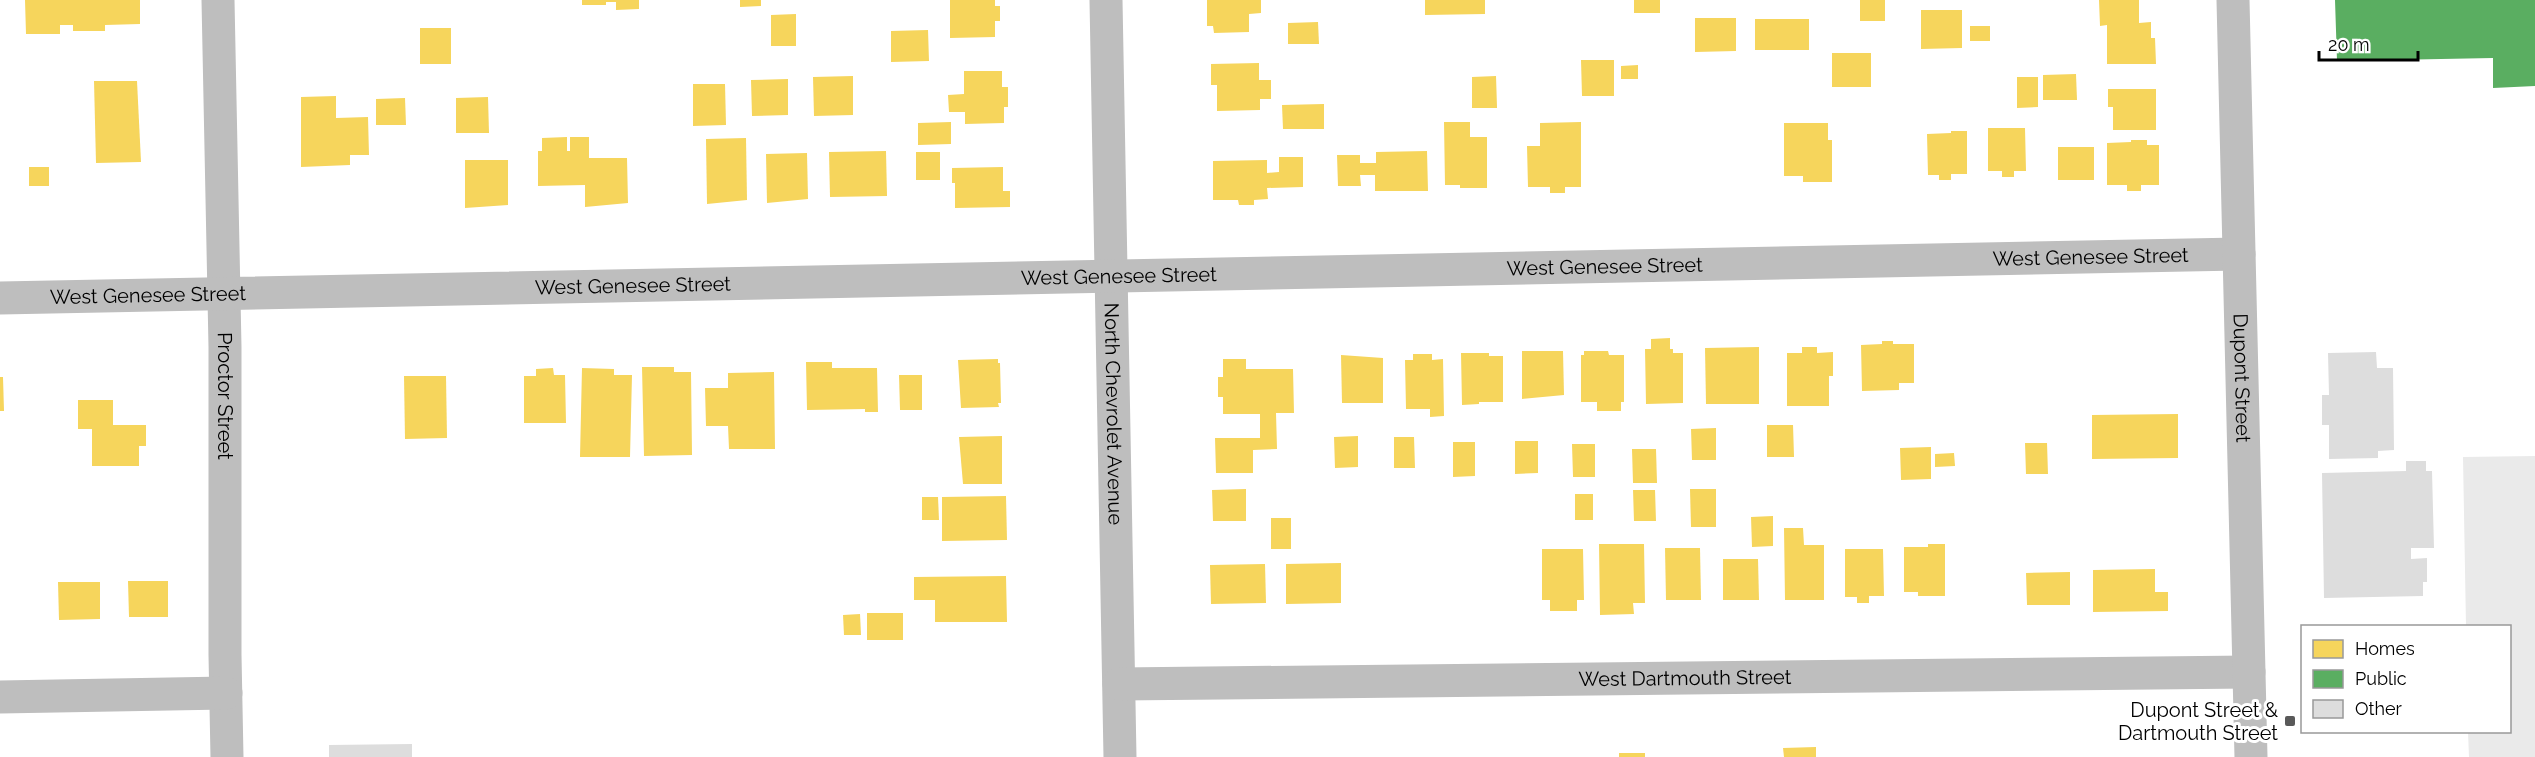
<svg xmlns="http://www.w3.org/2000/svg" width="2535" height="757" font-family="Raleway,sans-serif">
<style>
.green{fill:#eaeaea}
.homes{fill:#f6d55c}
.public{fill:#5aae61}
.building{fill:#ddd}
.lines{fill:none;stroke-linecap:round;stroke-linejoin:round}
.minor{stroke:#bebebe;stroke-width:33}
.tertiary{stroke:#bebebe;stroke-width:33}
.poi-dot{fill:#595959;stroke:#fff;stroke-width:2}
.labels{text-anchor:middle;stroke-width:6;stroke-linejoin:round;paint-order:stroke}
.street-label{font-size:20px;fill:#000;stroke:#fff}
.poi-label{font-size:20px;fill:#000;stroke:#fff;text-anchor:end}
</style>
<rect width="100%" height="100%" fill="#fff"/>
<polygon class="green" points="2535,456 2535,757 2469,757 2468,732 2510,732 2510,626 2466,626 2463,457"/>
<g class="homes">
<polygon points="25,0 140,0 140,24 105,25 105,31 73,31 73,25 60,25 60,34 26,34"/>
<polygon points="582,0 639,0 639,9 616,10 616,2 606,2 606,5 582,5"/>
<polygon points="740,0 761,0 761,6 740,7"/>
<polygon points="950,0 995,0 995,6 1000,6 1000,21 995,21 995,37 950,38"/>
<polygon points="1207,0 1261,0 1261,13 1249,14 1249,32 1214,33 1213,26 1207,26"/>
<polygon points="1425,0 1485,0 1485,14 1425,15"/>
<rect x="1634" y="0" width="26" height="13"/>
<rect x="1860" y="0" width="25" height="21"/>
<polygon points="2099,0 2139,0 2139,23 2151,22 2151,38 2155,38 2156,64 2107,64 2107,25 2100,26"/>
<polygon points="1921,10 1962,10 1962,48 1921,49"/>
<polygon points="796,14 796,46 771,46 771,15"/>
<polygon points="1695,18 1736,18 1736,51 1695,52"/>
<rect x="1755" y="19" width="54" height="31"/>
<polygon points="1318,22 1319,44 1288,44 1288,23"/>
<rect x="1970" y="26" width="20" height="15"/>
<rect x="420" y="28" width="31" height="36"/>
<polygon points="928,30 929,61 891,62 891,31"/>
<rect x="1832" y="53" width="39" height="34"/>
<polygon points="1581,60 1614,60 1614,96 1582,96"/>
<polygon points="1259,63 1259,80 1271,80 1271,99 1260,99 1260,110 1217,111 1217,85 1211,85 1211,64"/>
<polygon points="1638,65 1638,79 1621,79 1621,66"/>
<polygon points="964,71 1002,71 1002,87 1008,87 1008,107 1004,107 1004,123 965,124 965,112 949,112 948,95 964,94"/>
<polygon points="2076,74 2077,100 2043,100 2043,75"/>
<polygon points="853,76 853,115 814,116 813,77"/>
<polygon points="1496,76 1497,108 1472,108 1472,77"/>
<polygon points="2017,77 2038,77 2038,107 2017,108"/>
<polygon points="788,79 788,115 752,116 751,80"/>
<polygon points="94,81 137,81 141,162 96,163"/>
<polygon points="693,84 725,84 726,125 693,126"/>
<polygon points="2108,89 2156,89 2156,130 2113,130 2113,107 2108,107"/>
<polygon points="336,96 336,118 368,117 369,155 350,155 350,165 301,167 301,97"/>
<polygon points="488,97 489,133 456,133 456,98"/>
<polygon points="405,98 406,125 376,125 376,99"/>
<polygon points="1324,104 1324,129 1283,129 1282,105"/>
<polygon points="951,122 951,144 918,145 918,123"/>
<polygon points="1444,122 1470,122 1470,137 1487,137 1487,188 1460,188 1460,185 1445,185"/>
<polygon points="1581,122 1581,187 1565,187 1565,193 1550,193 1550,187 1528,187 1527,146 1540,146 1540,123"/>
<polygon points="1784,123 1828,123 1828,140 1832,140 1832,182 1803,182 1803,176 1784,176"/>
<polygon points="1988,128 2025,128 2026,171 2014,171 2014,177 2002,177 2002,171 1988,171"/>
<polygon points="1951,131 1967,131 1967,174 1951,174 1951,180 1939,180 1939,175 1928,175 1927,134 1951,133"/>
<polygon points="567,137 567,151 570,151 570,137 589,137 589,158 627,158 628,203 585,207 585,185 538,186 538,151 542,151 542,138"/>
<polygon points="746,138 747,200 707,204 706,139"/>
<polygon points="2131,140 2147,140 2147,145 2159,145 2159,185 2141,185 2141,191 2127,191 2127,185 2107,185 2107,143 2131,142"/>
<rect x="2058" y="147" width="36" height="33"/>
<polygon points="886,151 887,196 830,197 829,152"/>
<polygon points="1427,151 1428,191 1375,191 1375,175 1360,175 1361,186 1338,186 1337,155 1360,155 1360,163 1376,163 1376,152"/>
<rect x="916" y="152" width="24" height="28"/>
<polygon points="807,153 808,199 767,203 766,154"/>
<polygon points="1279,157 1303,157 1303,187 1267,188 1268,199 1254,200 1254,205 1239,205 1238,200 1213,200 1213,161 1267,160 1267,173 1279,172"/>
<polygon points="465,160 508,160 508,205 465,208"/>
<rect x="29" y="167" width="20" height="19"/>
<polygon points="1003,167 1003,191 1010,191 1010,207 955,208 955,183 952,183 952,168"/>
<polygon points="1670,338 1670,349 1673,349 1673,353 1683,353 1683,403 1646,404 1645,349 1651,349 1651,339"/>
<polygon points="1882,341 1893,341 1893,344 1914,344 1914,383 1899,383 1899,390 1862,391 1861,345 1882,344"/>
<polygon points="1759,347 1759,404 1706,404 1705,348"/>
<polygon points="1802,347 1817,347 1817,353 1833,352 1833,376 1829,376 1829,406 1787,406 1787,353 1802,353"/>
<polygon points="1522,351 1563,351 1564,395 1522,399"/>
<polygon points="1584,351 1608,351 1609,355 1624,355 1624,402 1621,402 1621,411 1597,411 1597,402 1581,402 1581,355 1584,355"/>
<polygon points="1461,353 1489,353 1489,356 1503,356 1503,402 1479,402 1479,404 1462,405"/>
<polygon points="1413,354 1432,354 1432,360 1443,359 1444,416 1430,417 1430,409 1406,409 1405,360 1413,360"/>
<polygon points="1341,355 1383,358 1383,403 1342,403"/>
<polygon points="998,359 998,363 1000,363 1001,403 998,403 999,407 961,408 958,360"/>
<polygon points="1223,359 1246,359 1246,369 1293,369 1294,413 1276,413 1277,449 1253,450 1253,473 1216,473 1215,438 1260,438 1260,414 1223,414 1223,397 1218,397 1218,377 1223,377"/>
<polygon points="806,362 832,362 832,368 877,368 878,412 865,412 865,409 807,410"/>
<polygon points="642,367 674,367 674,372 691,372 692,455 644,456"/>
<polygon points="553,368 554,375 565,375 566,423 524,423 524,376 536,376 536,369"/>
<polygon points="582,368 614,369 614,375 632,375 630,457 580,457"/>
<polygon points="774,372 775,449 729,449 728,426 706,426 705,388 728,388 728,373"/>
<polygon points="899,375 922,375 922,410 900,410"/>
<polygon points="404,376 446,376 447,438 405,439"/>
<polygon points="0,377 3,377 4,411 0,411"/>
<polygon points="78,400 113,400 113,425 146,425 146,446 139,446 139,466 92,466 92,429 78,429"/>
<polygon points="2178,414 2178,458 2092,459 2092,415"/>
<polygon points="1767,425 1793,425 1794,457 1767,457"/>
<polygon points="1716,428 1716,460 1692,460 1691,429"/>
<polygon points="1002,436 1002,484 963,484 959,437"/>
<polygon points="1358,436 1358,467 1335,468 1334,437"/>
<polygon points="1394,437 1414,437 1415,468 1394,468"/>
<polygon points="1515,441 1538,441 1538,473 1515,474"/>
<polygon points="1453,442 1475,442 1475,476 1453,477"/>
<polygon points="2025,443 2047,443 2048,474 2026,474"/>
<polygon points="1572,444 1595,444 1595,477 1573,477"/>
<polygon points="1931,447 1931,479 1901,480 1900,448"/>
<polygon points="1632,449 1656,449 1657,483 1633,483"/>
<polygon points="1954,453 1955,466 1935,467 1935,454"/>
<polygon points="1246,489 1246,521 1213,521 1212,490"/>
<polygon points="1690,489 1716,489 1716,527 1691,527"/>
<polygon points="1633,490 1655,490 1656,521 1634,521"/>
<rect x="1575" y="494" width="18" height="26"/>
<polygon points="1006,496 1007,540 942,541 942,497"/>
<polygon points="922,497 938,497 939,520 922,520"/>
<polygon points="1773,516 1773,546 1752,547 1751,517"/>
<rect x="1271" y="518" width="20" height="31"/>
<polygon points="1784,528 1803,528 1804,545 1824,545 1824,600 1785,600"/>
<polygon points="1599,544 1644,544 1645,603 1633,603 1634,614 1600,615"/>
<polygon points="1928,544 1945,544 1945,596 1918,596 1918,592 1904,592 1904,547 1928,547"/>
<polygon points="1665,548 1700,548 1701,600 1666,600"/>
<polygon points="1542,549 1583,549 1584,600 1577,600 1577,611 1550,611 1550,600 1542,600"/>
<polygon points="1845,549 1883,549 1884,596 1869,596 1869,603 1857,603 1857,597 1845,597"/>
<polygon points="1723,559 1758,559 1759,600 1723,600"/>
<polygon points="1341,563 1341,603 1286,604 1286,564"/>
<polygon points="1265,564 1266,603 1211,604 1210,565"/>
<polygon points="2155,569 2155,592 2168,592 2168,611 2093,612 2093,570"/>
<polygon points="2070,572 2070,605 2027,605 2026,573"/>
<polygon points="1006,576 1007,622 935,622 935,600 914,600 914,577"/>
<polygon points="128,581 168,581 168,617 129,617"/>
<polygon points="58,582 100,582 100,619 59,620"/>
<rect x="867" y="613" width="36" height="27"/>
<polygon points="860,614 861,635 844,635 843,615"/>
<polygon points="1816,747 1816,757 1784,757 1783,748"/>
<rect x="1619" y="753" width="26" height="4"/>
</g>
<polygon class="public" points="2335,0 2535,0 2535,86 2493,88 2493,58 2337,61"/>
<g class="building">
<polygon points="2376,352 2377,368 2393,368 2394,450 2378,451 2378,458 2329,459 2329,425 2322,425 2322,395 2329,395 2328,353"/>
<polygon points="2406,461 2426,461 2426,471 2432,471 2434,548 2411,548 2411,559 2427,558 2427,582 2423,582 2423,596 2324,598 2322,473 2406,471"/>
<polygon points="412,744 412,757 329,757 329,745"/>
</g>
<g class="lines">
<g class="minor">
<path id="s1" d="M 218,0 L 225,347 L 225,655 L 227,757"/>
<path id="s2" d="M 1106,0 L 1120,757"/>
<path id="s3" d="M 0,298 L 2239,254"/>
<path id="s4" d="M 1119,684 L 2249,672"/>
<polyline points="0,697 226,693"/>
</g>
<path class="tertiary" id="s5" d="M 2233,0 L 2251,757"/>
</g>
<rect class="poi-dot" x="2284" y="715" width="12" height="12" rx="3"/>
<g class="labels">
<g class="street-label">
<text dy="7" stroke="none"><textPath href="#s3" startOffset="2091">West Genesee Street</textPath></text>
<text dy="7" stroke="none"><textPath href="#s3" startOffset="1605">West Genesee Street</textPath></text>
<text dy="7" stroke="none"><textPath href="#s3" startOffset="1119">West Genesee Street</textPath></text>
<text dy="7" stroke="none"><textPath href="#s3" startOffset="633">West Genesee Street</textPath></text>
<text dy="7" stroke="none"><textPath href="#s3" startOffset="148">West Genesee Street</textPath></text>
<text dy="7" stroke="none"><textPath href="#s5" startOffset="378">Dupont Street</textPath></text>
<text dy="7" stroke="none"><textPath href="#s1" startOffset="396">Proctor Street</textPath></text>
<text dy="7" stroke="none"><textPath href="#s2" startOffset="414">North Chevrolet Avenue</textPath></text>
<text dy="7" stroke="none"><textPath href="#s4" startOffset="566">West Dartmouth Street</textPath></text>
</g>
<g class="poi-label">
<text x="2278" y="717">Dupont Street &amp;<tspan x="2278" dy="23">Dartmouth Street</tspan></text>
</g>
</g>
<rect x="2301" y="625" width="210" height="108" fill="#ffffff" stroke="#999999" stroke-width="1.5"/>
<rect x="2313" y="640" width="30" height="18" fill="#f6d55c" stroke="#999999" stroke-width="1.5"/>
<text x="2355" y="655" font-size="18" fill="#000000">Homes</text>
<rect x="2313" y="670" width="30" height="18" fill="#5aae61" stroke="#999999" stroke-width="1.5"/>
<text x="2355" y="685" font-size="18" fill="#000000">Public</text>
<rect x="2313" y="700" width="30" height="18" fill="#dddddd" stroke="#999999" stroke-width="1.5"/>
<text x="2355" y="715" font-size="18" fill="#000000">Other</text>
<path d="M2319 51v9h99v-9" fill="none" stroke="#000000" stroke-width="3"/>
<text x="2328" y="51" font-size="18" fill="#000000" stroke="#ffffff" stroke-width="4.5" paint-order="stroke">20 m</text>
</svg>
